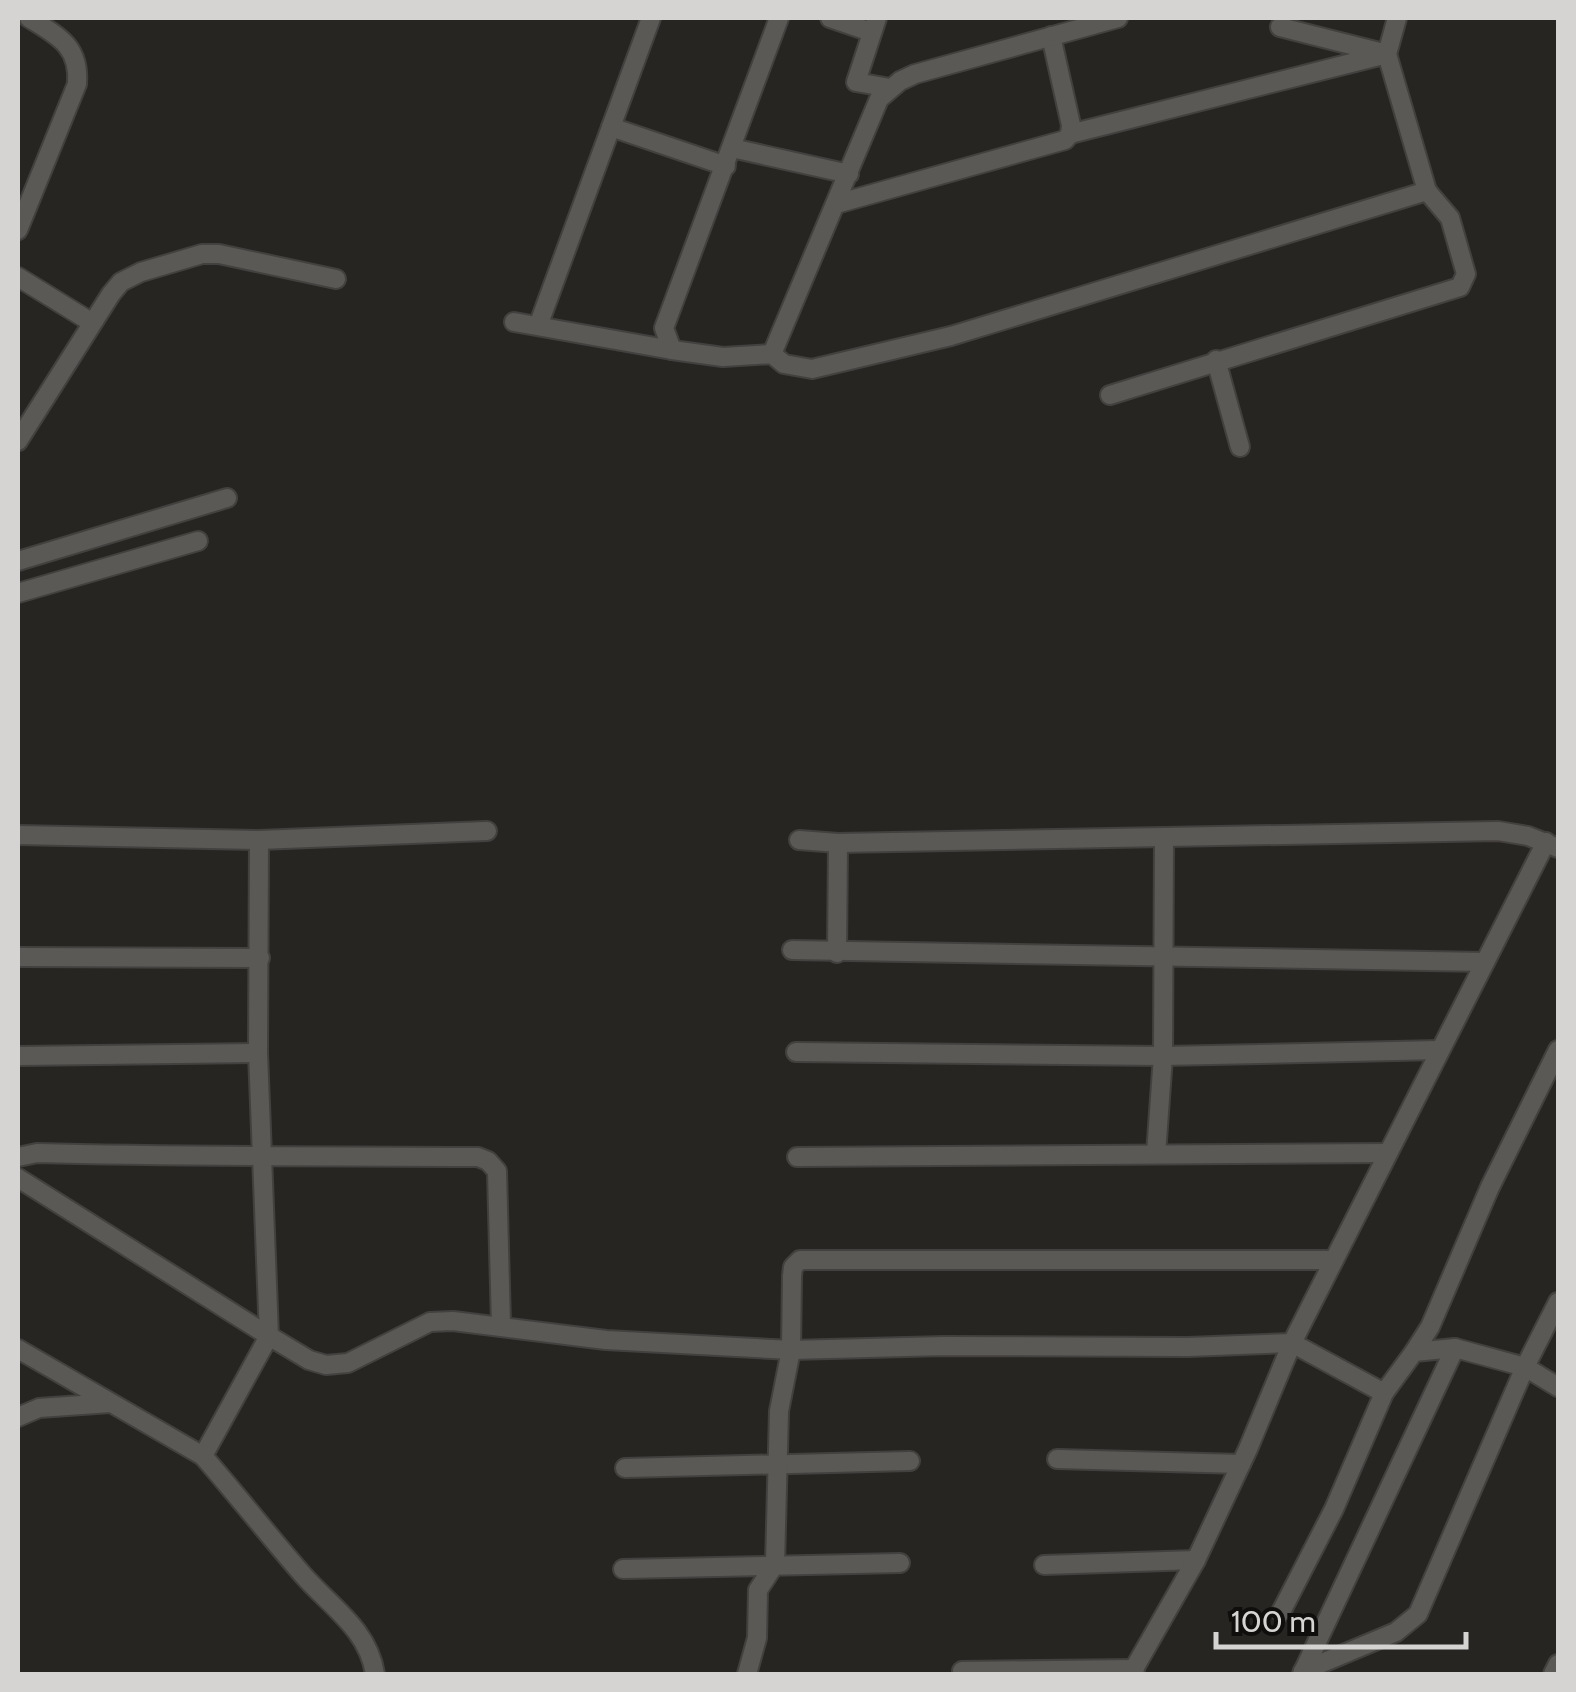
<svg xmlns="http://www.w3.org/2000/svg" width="1576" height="1692" font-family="Cabin,sans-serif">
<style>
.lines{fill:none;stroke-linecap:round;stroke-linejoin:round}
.minor-casing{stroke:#43413f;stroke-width:22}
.minor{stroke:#5b5955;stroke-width:18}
</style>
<rect width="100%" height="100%" fill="#272522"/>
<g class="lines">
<g class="minor-casing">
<g id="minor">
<polyline points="830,18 871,32"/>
<polyline points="877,18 856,82 890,88"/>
<polyline points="1280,27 1387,54 1397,18"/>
<polyline points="611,127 726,166"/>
<polyline points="732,148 849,174"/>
<polyline points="836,204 1065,140 1070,134 1071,125 1051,36"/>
<path d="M 18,230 L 77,84 C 80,46 58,36 29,18"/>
<polyline points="18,277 91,322"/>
<polyline points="541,318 651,18"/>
<polyline points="514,322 672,350 664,328 779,18"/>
<polyline points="672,350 723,357 772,354 784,364 812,369 951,336 1427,191 1387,54 1070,134"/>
<polyline points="772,354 879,99 900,81 915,74 1118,18"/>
<polyline points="1216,360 1240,447"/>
<polyline points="1110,395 1460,287 1466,274 1450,218 1427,191"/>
<polyline points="18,441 111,294 121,282 141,272 202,254 219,254 336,279"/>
<polyline points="18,561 227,498"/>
<polyline points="18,593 198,541"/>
<polyline points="18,835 259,840 487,831"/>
<polyline points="259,840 258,1053 269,1336"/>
<polyline points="799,840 838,843 1498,831 1528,836 1558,848"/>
<polyline points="792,950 1485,962"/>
<polyline points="837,953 838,843"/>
<polyline points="18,957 260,958"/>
<polyline points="796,1052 1163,1056 1440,1050"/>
<polyline points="18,1056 258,1053"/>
<polyline points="1156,1154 1163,1056 1164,837"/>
<path d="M 18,1157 L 37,1153 C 184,1157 331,1156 478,1157 L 488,1161 L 497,1171 L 501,1325"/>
<polyline points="797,1157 1388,1153"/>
<polyline points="18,1178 269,1336"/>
<polyline points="18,1349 203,1456"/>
<polyline points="1414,1352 1430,1327 1490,1187 1558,1050"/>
<polyline points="18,1417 39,1408 110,1403"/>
<polyline points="1057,1459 1241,1464"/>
<polyline points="625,1468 910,1461"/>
<polyline points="1044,1565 1196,1560"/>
<polyline points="623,1569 900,1563"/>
<polyline points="1281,1612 1334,1509 1384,1393"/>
<polyline points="962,1671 1135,1669"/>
<polyline points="1303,1671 1396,1632 1418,1614 1525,1367 1558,1302"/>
<path d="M 375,1674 C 368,1629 331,1607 303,1575 C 269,1536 237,1495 203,1456 L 269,1336 L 309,1360 L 326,1365 L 348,1363 L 430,1322 L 453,1321 L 606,1340 L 791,1350 L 944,1346 L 1188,1347 L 1292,1343 L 1384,1393 L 1414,1352 L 1455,1348 L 1525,1367 L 1558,1387"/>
<polyline points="747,1674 757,1638 758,1590 775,1564 779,1411 791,1350 792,1276 793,1267 800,1260 1334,1260"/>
<polyline points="1131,1674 1196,1560 1248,1449 1292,1343 1546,842"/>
<polyline points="1302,1674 1455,1348"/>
<polyline points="1553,1674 1558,1664"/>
</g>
</g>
<use href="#minor" class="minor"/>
</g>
<rect width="1576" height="1692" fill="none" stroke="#d5d4d2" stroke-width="40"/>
<path d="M1216 1632v15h250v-15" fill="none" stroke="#d5d4d2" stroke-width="5"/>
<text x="1231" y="1632" font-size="30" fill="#d5d4d2" stroke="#0f0e0d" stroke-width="8" paint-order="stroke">100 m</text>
</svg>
